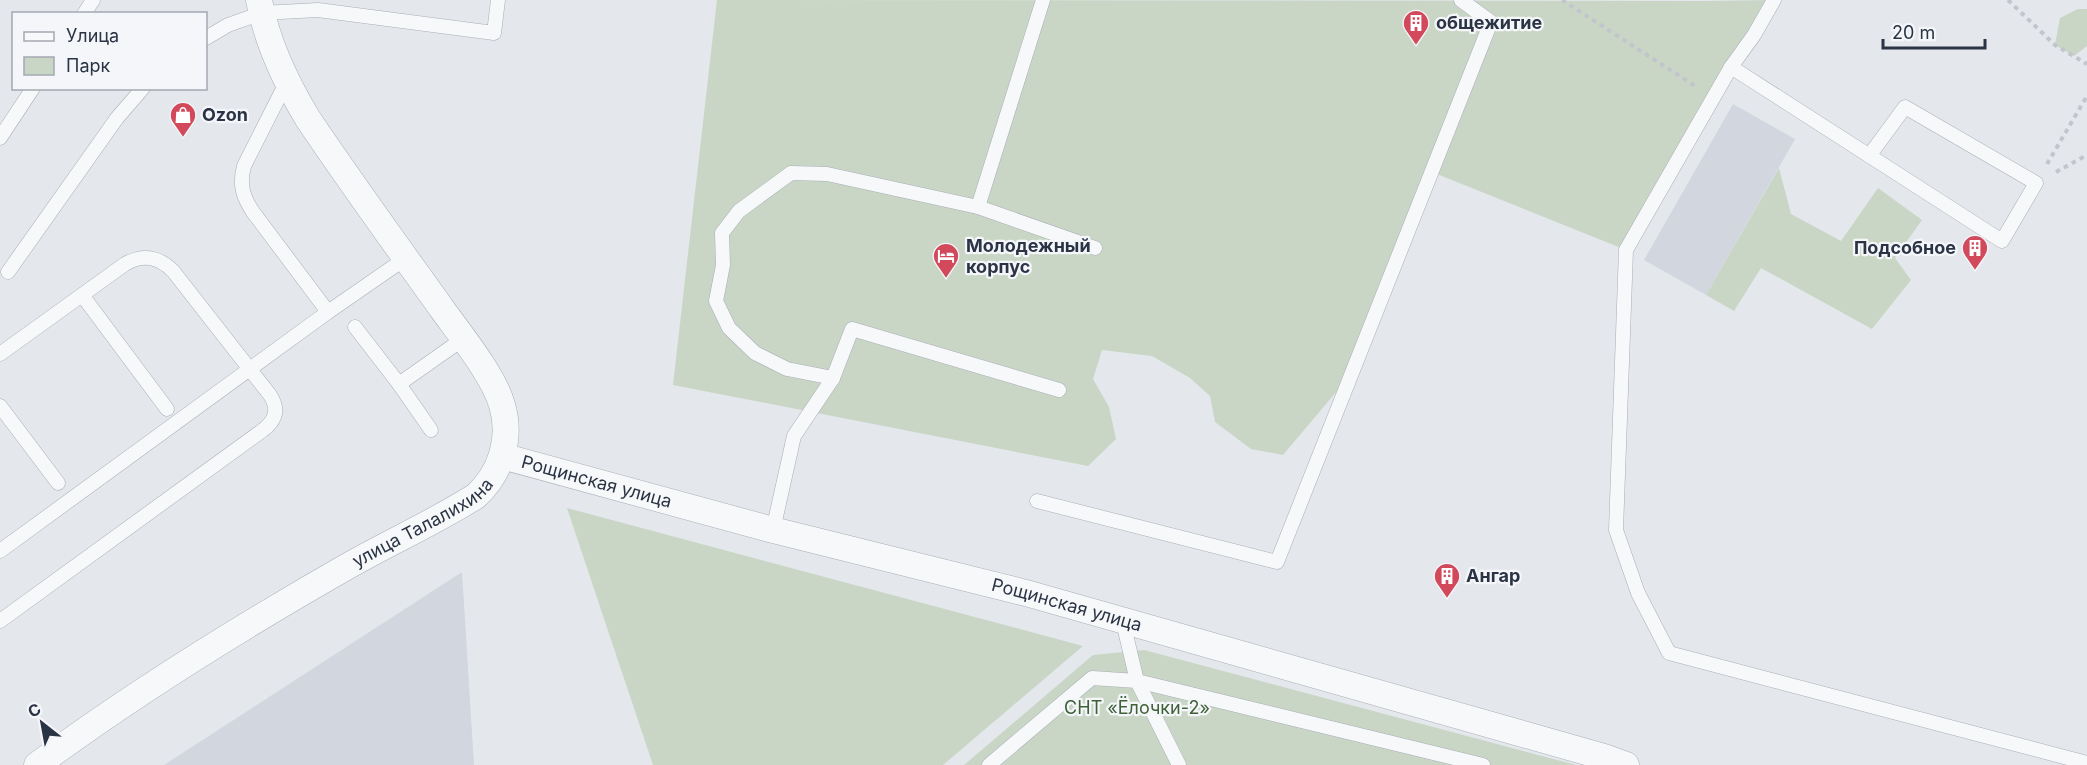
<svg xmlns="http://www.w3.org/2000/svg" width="2087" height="765" font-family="Inter,sans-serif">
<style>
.built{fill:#d2d6de}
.green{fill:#c9d6c5}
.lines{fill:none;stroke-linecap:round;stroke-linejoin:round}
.service-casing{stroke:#a9aeb7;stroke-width:15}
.minor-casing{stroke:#a9aeb7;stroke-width:27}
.path{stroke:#c2c5cb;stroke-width:4;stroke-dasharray:4.5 4.5;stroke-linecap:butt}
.service{stroke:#f7f8fa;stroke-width:14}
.minor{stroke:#f7f8fa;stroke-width:26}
.labels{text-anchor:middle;stroke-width:4.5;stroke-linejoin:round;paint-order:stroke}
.poi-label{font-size:18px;font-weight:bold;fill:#2b3445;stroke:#f4f6f9;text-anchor:start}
.street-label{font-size:18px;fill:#2b3445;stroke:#f4f6f9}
.park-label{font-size:18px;fill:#3f6138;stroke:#f4f6f9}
</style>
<rect width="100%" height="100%" fill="#e4e7ec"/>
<g class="built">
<polygon points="1733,104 1795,139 1706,295 1644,260"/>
<polygon points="462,572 474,765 164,765"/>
</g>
<g class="green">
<polygon points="717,0 1706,1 1774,0 1626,250 1432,172 1353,372 1283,455 1251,449 1215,422 1210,396 1190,378 1152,356 1102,350 1093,379 1109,407 1116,439 1088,466 673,385"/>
<polygon points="2078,9 2087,9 2087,46 2074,56 2055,45 2060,18"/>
<polygon points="1779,168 1791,214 1841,241 1878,188 1922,220 1895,258 1911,280 1872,329 1761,268 1734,311 1706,295"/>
<polygon points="567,508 1083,646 943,765 653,765"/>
<polygon points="1144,650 1576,765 964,765 1093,655"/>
</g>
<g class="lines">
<g class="service-casing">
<g id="service">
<polyline points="1043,0 978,207 827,174 791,173 739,211 722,233 723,265 716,301 729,328 755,353 787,369 833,378 852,329 1059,390"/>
<polyline points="1774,0 1754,35 1731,67 1626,250 1616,530 1638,593 1669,653 2087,763"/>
<polyline points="84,14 93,0"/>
<polyline points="206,38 228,25 262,13 318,10 494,33 498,0"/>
<polyline points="1731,67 2002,241 2036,183 1905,107 1869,156"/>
<path d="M 287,81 L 244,166 C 239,185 243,197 253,212 L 328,312 L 406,258"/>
<polyline points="0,138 33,88"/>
<polyline points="978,207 1095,248"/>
<polyline points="8,272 117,118 143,88"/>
<polyline points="82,295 167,409"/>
<polyline points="355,327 399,384 463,339"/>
<path d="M 0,354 L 125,264 C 143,254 158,256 173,271 L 270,395 C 279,409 276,420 263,430 L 0,621"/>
<polyline points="399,384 431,430"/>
<polyline points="0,406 58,483"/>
<polyline points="1037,501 1277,562 1491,22 1461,0"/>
<polyline points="773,530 794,436 833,378"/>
<polyline points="0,551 328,312"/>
<polyline points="1123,622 1137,681 1483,765"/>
<polyline points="989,765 1092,678 1137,681 1179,765"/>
</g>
</g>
<g class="minor-casing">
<g id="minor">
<path id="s1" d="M 502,456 L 773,530 L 1026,593 L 1604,757 L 1626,765"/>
<path id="s2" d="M 37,765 C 136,692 241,627 348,566 C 390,542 435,522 476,496 C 501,473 512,438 502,405 C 494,376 460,334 442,309 C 397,246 351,183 308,119 C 285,81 267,43 259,0"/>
</g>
</g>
<g class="path">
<polyline points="1562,0 1695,86"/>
<polyline points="2008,0 2055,45 2087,64"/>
<polyline points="2047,164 2087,96"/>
<polyline points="2056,172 2087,155"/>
</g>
<use href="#service" class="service"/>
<use href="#minor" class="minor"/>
</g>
<defs>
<g id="building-pin" transform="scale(1.35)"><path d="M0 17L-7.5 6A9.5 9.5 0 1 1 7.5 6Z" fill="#d1495b" stroke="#f4f6f9"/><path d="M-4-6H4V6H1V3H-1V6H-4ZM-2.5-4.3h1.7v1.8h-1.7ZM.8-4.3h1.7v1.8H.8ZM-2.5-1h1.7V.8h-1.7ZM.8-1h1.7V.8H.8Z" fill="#fff"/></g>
<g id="shop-pin" transform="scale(1.35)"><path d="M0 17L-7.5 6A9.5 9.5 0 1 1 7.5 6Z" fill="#d1495b" stroke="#f4f6f9"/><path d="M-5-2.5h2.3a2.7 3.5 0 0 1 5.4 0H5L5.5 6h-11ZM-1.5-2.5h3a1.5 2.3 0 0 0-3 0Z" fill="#fff"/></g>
<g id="hotel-pin" transform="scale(1.35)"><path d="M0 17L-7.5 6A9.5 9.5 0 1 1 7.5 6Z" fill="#d1495b" stroke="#f4f6f9"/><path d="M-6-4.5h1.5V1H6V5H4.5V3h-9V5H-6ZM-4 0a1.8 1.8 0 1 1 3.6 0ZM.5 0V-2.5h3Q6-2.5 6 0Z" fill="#fff"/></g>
</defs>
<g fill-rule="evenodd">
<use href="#building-pin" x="1416" y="23"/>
<use href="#shop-pin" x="183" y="115"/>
<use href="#building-pin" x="1975" y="248"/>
<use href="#hotel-pin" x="946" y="256"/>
<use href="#building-pin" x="1447" y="576"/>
</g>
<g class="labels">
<g class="poi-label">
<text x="1436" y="29">общежитие</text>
<text x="202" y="121">Ozon</text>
<text x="966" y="252">Молодежный<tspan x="966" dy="21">корпус</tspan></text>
<text x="1956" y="254" text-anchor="end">Подсобное</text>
<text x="1466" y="582">Ангар</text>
</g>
<g class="street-label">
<text dy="6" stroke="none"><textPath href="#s1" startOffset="98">Рощинская улица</textPath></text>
<text dy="6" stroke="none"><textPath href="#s2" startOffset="456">улица Талалихина</textPath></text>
<text dy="6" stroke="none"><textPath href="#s1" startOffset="584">Рощинская улица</textPath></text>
</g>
<g class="park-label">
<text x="1137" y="714">СНТ «Ёлочки-2»</text>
</g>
</g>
<rect x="12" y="12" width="195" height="78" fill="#f4f6f9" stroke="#a4a8b1" stroke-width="1.5"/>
<rect x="24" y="32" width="30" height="9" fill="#f7f8fa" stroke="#a4a8b1" stroke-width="1.5"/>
<text x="66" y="42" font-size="18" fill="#2b3445">Улица</text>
<rect x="24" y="57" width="30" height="18" fill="#c9d6c5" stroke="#a4a8b1" stroke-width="1.5"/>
<text x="66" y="72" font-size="18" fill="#2b3445">Парк</text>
<g transform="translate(42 723) rotate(329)" stroke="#f4f6f9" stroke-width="4.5" paint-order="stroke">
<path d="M0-4.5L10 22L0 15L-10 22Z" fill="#2b3445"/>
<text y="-9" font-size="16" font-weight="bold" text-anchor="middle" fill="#2b3445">С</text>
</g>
<path d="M1883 39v9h102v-9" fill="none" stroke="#2b3445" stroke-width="3"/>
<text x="1892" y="39" font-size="18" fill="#2b3445" stroke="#f4f6f9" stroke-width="4.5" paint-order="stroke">20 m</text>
</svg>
